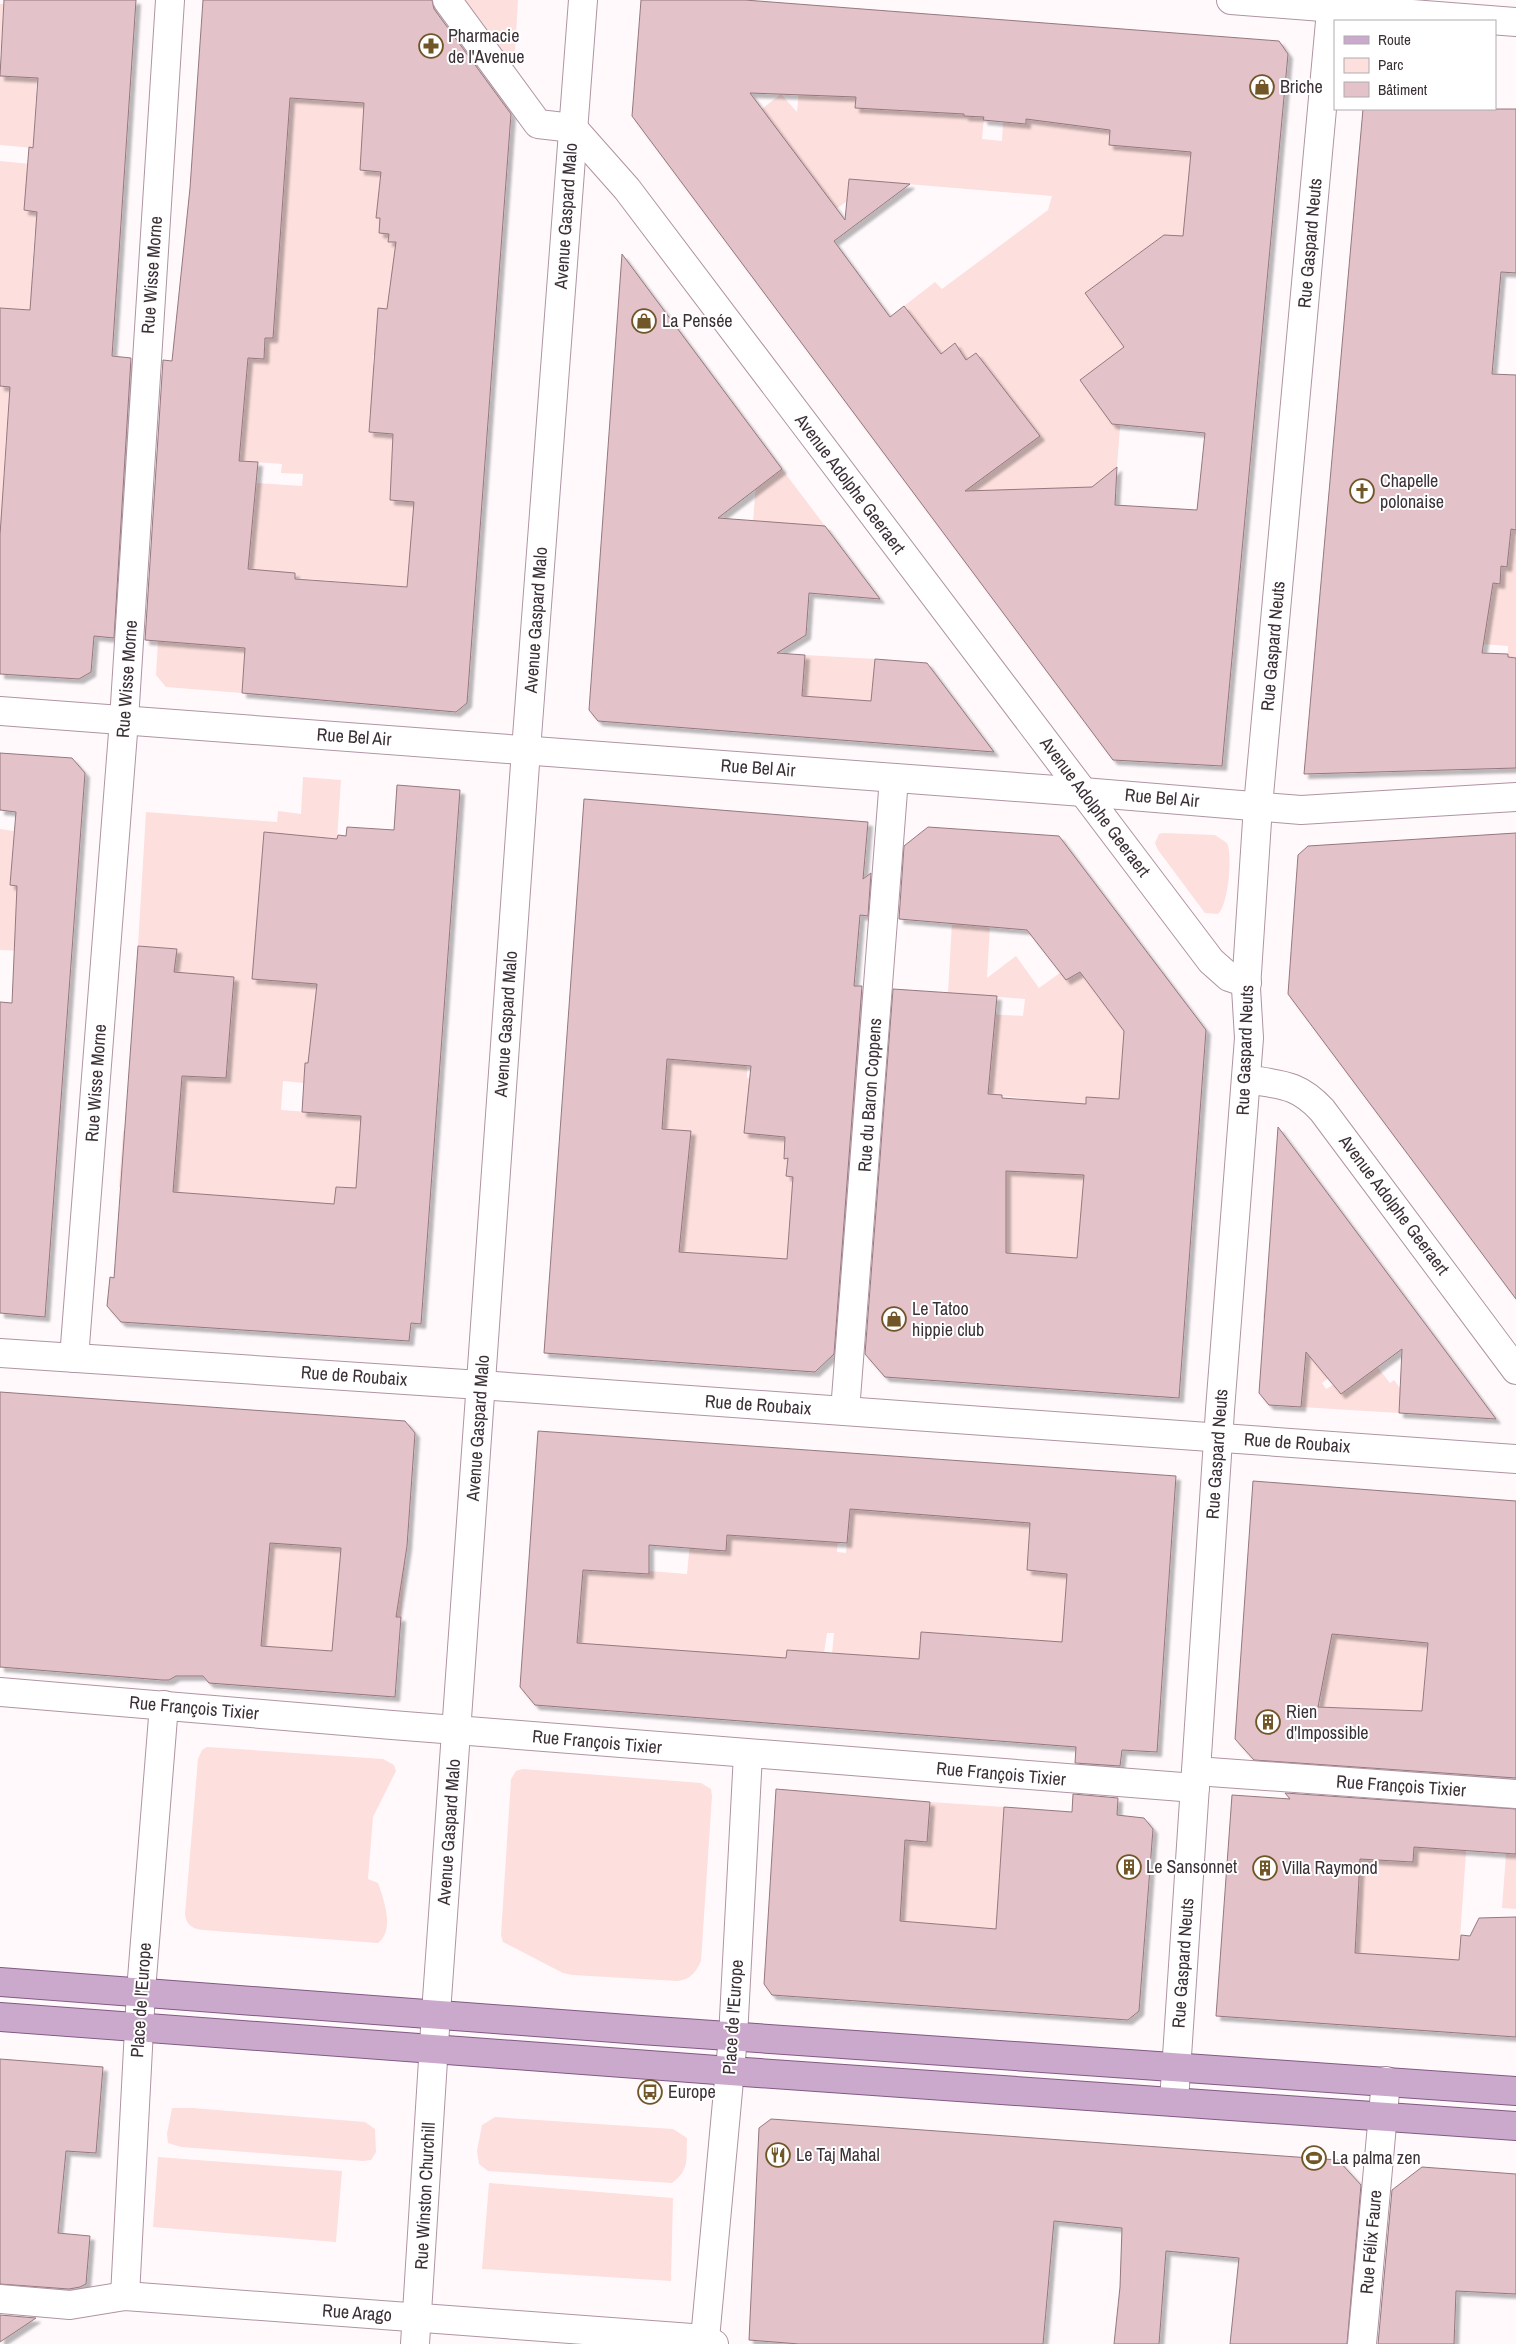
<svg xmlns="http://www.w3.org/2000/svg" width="1516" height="2344" font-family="'Archivo Narrow',sans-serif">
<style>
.green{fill:#fddfdd}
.building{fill:#e3c2c9;stroke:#96787f;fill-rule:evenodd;filter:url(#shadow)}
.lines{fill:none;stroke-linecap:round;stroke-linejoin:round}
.minor-casing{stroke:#af94a2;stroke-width:30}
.major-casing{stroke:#825982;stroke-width:30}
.minor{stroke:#fff;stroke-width:28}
.major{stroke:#cba9cd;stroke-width:28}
.labels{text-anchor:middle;stroke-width:4;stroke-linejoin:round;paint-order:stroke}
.poi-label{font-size:18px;fill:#3b3036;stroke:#fff;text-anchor:start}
.street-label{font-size:18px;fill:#3b3036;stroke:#fff}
</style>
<defs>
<filter id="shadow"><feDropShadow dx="4.5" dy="4.5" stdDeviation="1" flood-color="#0004"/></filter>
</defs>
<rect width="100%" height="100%" fill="#fff9fc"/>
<g class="green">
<polygon points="456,0 518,0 514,69"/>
<polygon points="0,4 4,4 0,60"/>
<polygon points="858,69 855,108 920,111 965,91 964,116 984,117 982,139 1002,141 1003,122 1026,124 1027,110 1110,128 1109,145 1129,146 1193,128 1216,226 1184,224 1183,236 1176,236 1085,293 1114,334 1128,323 1117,467 1081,495 1076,487 1069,487 1054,499 1025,508 1011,489 947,536 987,367 976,353 966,360 955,343 941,354 904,306 935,282 942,289 1048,210 1052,196 847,179 857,194 832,212 785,140 767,154 750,118 781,94 797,112 801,71"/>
<polygon points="0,76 37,78 33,148 0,145"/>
<polygon points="300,80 373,95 360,170 387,173 377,218 380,218 379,233 389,234 389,242 412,244 439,289 390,285 387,309 378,308 376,330 426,334 432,358 373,355 373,366 384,368 370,410 369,432 393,434 390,499 414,502 408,587 295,578 235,568 239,518 253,519 256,483 302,486 303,474 281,473 282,464 229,460 243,415 244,400 237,357 264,359 265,338 273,338 274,319 240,316 276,298 285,175 277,174 279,152 287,153 288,135 253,132 196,107 196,92 299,99"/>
<polygon points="0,161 50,166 26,190 24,210 54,213 61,234 35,231 32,270 63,313 0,308"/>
<polygon points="0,386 32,389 6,436 3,483 44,486 22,524 0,523"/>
<polygon points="782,469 825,526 753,521 756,485"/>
<polygon points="1516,471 1516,658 1508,657 1508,646 1469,643 1501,566 1507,567"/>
<polygon points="158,641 245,648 242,693 166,687 156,675"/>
<polygon points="805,655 875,659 871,702 802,696"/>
<polygon points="303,777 341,780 337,839 264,833 252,978 317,984 316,992 323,992 383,1068 305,1063 304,1083 283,1081 281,1110 361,1116 367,1189 336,1187 334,1213 318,1203 250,1197 247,1235 212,1201 211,1195 119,1187 123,1131 177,1136 182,1076 218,1078 222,1027 230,1027 234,978 174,973 177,949 138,946 146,812 277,822 278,811 301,814"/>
<polygon points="0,829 14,831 10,885 30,887 24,951 0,950"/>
<path d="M 1163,833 L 1215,835 L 1227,843 C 1233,856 1228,905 1218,914 L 1205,913 L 1158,850 L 1155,843 L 1159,834 Z"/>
<polygon points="952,923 990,926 987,978 1016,956 1039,988 1060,973 1066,980 1080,972 1100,999 1125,1016 1124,1033 1140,1100 1087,1097 1084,1120 1132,1262 946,1249 1006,1220 1006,1213 990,1212 946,1110 1047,1101 974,1093 971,1013 1023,1016 1025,999 948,993"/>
<polygon points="658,1058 747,1066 747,1078 805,1082 746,1109 744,1133 785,1137 784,1158 788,1158 786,1176 793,1177 785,1313 728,1255 694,1253 689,1305 626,1126"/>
<polygon points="1267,1278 1318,1282 1359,1356 1322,1383 1326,1389 1333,1385 1341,1394 1374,1369 1375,1364 1390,1383 1394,1380 1400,1388 1399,1413 1301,1407 1307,1322 1263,1318"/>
<polygon points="694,1499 727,1533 792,1506 790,1539 807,1541 808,1532 838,1535 837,1552 846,1553 850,1506 1030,1523 1027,1570 1046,1572 1050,1524 1098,1642 1026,1648 1026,1639 1007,1637 1006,1647 984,1636 964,1634 963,1643 942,1634 922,1632 919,1659 832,1654 834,1633 827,1633 824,1653 787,1650 786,1665 639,1648 578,1643 583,1570 648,1574 649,1571 687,1574"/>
<polygon points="273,1502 287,1544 406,1552 401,1617 336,1612 332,1651 261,1646"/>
<polygon points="1429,1626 1421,1722 1369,1709 1333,1707 1329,1754 1302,1705 1320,1706 1325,1638 1331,1639 1332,1634 1362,1636"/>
<path d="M 207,1747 L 383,1759 L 394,1765 L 396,1771 L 373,1817 L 368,1879 L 378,1883 C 384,1900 395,1930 378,1943 L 203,1930 C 193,1929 186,1925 185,1914 L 198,1759 L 202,1750 Z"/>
<path d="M 523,1769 L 701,1783 L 711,1789 L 712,1796 L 701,1961 C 696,1972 690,1980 677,1981 L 572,1975 L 563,1973 L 503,1942 L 501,1935 L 511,1779 L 516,1771 Z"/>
<polygon points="930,1802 1004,1807 999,1880 1007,1930 957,1926 896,1978 905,1840 927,1842"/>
<polygon points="1469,1810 1458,1966 1406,1956 1355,1953 1360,1859 1413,1862 1414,1845"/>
<polygon points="1506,1854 1516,1854 1516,1909 1502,1908"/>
<polygon points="172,2108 193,2108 365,2122 375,2129 376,2152 371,2160 363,2161 181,2147 168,2143 167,2134"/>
<path d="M 495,2117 L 673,2129 L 687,2138 C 686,2159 690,2170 672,2183 L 488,2171 L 479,2164 L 477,2151 L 482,2125 Z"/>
<polygon points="158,2157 342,2171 336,2242 153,2227"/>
<polygon points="489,2183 673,2198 671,2281 482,2269"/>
</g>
<g class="building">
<polygon points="4,0 136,0 112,356 131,358 114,638 94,636 91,672 79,679 0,674 0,535 10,387 0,386 0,308 30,310 37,212 24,210 29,147 33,148 38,78 0,76"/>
<path d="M 203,0 L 432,0 L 434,9 L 511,114 L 467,703 L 456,712 L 242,693 L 245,648 L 145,640 L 163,360 L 172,361 L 190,188 ZM 290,98 L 364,103 L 360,170 L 381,172 L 376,218 L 380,218 L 379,233 L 389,234 L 388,242 L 396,242 L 387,309 L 378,308 L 369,432 L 393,434 L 390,500 L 414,502 L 407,587 L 295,579 L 295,573 L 248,569 L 258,462 L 239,461 L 248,358 L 264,359 L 265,338 L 273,338 Z"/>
<path d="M 641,0 L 745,0 L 1279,41 L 1288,54 L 1222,766 L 1113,760 L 632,116 ZM 750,93 L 856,97 L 855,108 L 964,114 L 964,116 L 984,117 L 983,120 L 1026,124 L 1026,119 L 1110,130 L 1109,145 L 1191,152 L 1183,236 L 1164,235 L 1085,293 L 1124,347 L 1080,380 L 1112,424 L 1205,433 L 1197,510 L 1115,505 L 1117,467 L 1092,487 L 965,491 L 1040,436 L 976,353 L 966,360 L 955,343 L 941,354 L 904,306 L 890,317 L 834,241 L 910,184 L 849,179 L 845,220 Z"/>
<polygon points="1363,109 1516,109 1516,273 1501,272 1492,374 1516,375 1516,530 1511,529 1507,567 1501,566 1500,584 1493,583 1482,653 1508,654 1508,657 1516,658 1516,768 1304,774"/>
<polygon points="622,254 782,469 718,518 825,526 880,599 809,593 806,635 777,653 805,655 802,696 871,701 875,659 927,663 994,752 598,721 589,710"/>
<polygon points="0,753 72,758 85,773 45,1317 0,1313 0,1002 12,1003 17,886 10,885 16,812 0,810"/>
<polygon points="397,785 460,790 421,1324 411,1323 409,1341 121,1322 107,1306 110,1277 114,1278 138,946 177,949 174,972 234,977 226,1078 182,1076 173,1192 334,1204 336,1187 356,1188 361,1116 302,1112 305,1063 308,1063 317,984 252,979 264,832 337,839 338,835 346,836 347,827 394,830"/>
<path d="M 584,799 L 868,822 L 863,879 L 871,873 L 868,916 L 860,915 L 854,986 L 862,986 L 834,1354 L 815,1372 L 544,1353 ZM 667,1059 L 751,1066 L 744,1133 L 785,1137 L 784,1159 L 788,1158 L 786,1176 L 793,1177 L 787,1259 L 679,1252 L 691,1131 L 662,1129 Z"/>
<path d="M 928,827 L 1059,836 L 1206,1030 L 1179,1398 L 885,1377 L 865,1354 L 893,989 L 997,996 L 988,1094 L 1002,1095 L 1002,1098 L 1086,1104 L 1086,1097 L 1119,1099 L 1124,1031 L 1080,972 L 1066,980 L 1027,930 L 899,919 L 904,846 ZM 1006,1171 L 1084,1175 L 1077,1258 L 1006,1253 Z"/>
<polygon points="1516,833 1516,1299 1288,994 1298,855 1308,846"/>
<polygon points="1278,1127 1441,1345 1496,1419 1399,1413 1402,1349 1341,1394 1306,1352 1301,1407 1269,1405 1259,1393"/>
<path d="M 0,1392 L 405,1421 L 415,1433 L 407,1546 L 396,1617 L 401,1617 L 395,1697 L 209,1683 L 203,1676 L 176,1676 L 169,1680 L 162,1680 L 0,1667 ZM 270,1543 L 341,1548 L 332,1651 L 261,1646 Z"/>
<path d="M 538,1431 L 1176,1476 L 1157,1752 L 1122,1750 L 1120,1766 L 1075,1763 L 1076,1747 L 535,1705 L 520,1687 ZM 850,1509 L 1030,1523 L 1027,1570 L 1067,1574 L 1062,1642 L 921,1632 L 919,1659 L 787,1650 L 786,1658 L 577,1643 L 583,1570 L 649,1574 L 649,1545 L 726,1551 L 727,1535 L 847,1543 Z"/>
<path d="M 1253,1481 L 1516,1501 L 1516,1778 L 1254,1760 L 1235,1739 ZM 1332,1634 L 1428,1643 L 1422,1711 L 1318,1707 Z"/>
<polygon points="776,1789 930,1802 927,1842 905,1840 900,1921 996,1929 1004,1807 1072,1812 1073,1794 1118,1798 1117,1815 1144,1818 1153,1829 1139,2011 1128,2020 772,1995 764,1984"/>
<polygon points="1285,1793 1516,1809 1516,1854 1414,1847 1413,1862 1360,1859 1355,1953 1459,1960 1461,1935 1470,1936 1479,1918 1516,1917 1516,2037 1216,2016 1232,1795 1290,1799"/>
<polygon points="0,2059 103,2067 96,2153 66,2151 58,2233 90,2236 86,2284 80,2287 69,2289 0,2284"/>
<polygon points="771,2119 1338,2160 1361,2185 1347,2344 1230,2344 1239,2258 1166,2251 1159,2344 1114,2344 1120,2287 1122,2228 1054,2221 1043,2344 799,2344 749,2340 759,2128"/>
<polygon points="1422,2167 1516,2174 1516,2294 1456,2291 1454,2344 1378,2344 1392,2190"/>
<polygon points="0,2315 36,2318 0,2342"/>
</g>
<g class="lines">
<g class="minor-casing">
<g id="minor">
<polyline points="447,0 538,124 573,128 627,189 1211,961 1229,977 1247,983"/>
<polyline points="1231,0 1516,22"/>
<polyline points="0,711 1083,792 1301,810 1516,797"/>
<path d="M 1246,1079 C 1280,1085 1297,1083 1322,1110 L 1516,1370"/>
<polyline points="0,1353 480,1385 1516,1459"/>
<polyline points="74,1358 124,720 170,0"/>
<polyline points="845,1411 894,778"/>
<polyline points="0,1692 392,1725 1195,1788"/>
<polyline points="1196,1771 1516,1794"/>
<polyline points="1174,2101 1220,1410 1249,1038 1246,988 1258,806 1332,0"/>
<polyline points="125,2296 141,1991 164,1705"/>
<polyline points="0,2299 70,2305 125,2296 705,2339 714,2344"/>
<polyline points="705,2339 733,2037 748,1754"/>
<polyline points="415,2344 436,2013 526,750 583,0"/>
<polyline points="1362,2344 1386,2081"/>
</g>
</g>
<g class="major-casing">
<g id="major">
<polyline points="0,1982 641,2030 1516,2091"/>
<polyline points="0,2017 730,2071 1516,2126"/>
</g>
</g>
<use href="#minor" class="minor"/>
<use href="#major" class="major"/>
</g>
<defs>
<g id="pharmacy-ring" transform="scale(1.25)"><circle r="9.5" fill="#fff" stroke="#715628" stroke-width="1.5"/><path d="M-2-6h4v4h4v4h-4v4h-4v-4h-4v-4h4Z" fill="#715628"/></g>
<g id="shop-ring" transform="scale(1.25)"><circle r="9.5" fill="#fff" stroke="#715628" stroke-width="1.5"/><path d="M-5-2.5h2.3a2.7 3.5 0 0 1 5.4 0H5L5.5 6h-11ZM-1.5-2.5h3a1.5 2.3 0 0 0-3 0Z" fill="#715628"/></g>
<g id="church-ring" transform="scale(1.25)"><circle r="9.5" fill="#fff" stroke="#715628" stroke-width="1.5"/><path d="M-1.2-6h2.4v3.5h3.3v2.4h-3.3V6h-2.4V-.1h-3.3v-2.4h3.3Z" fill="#715628"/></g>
<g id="building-ring" transform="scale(1.25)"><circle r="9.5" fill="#fff" stroke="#715628" stroke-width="1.5"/><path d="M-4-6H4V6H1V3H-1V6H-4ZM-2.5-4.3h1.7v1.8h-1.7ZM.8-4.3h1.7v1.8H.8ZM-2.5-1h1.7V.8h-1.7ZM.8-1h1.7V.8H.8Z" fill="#715628"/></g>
<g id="bus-ring" transform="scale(1.25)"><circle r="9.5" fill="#fff" stroke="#715628" stroke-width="1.5"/><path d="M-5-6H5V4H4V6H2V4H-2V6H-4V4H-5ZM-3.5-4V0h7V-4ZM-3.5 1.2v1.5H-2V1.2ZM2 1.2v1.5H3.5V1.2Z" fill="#715628"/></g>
<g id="restaurant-ring" transform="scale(1.25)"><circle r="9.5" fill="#fff" stroke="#715628" stroke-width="1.5"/><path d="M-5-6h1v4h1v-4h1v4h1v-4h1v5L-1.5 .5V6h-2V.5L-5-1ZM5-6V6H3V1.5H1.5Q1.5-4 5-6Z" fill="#715628"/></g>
<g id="stadium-ring" transform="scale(1.25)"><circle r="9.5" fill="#fff" stroke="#715628" stroke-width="1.5"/><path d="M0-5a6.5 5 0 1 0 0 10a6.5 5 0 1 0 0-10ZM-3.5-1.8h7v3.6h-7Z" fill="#715628"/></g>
</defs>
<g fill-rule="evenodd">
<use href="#pharmacy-ring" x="431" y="46"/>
<use href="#shop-ring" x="1262" y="87"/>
<use href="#shop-ring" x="644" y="321"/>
<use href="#church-ring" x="1362" y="491"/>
<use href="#shop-ring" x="894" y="1319"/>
<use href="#building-ring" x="1268" y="1722"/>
<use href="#building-ring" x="1129" y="1867"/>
<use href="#building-ring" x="1265" y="1868"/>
<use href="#bus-ring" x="650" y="2092"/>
<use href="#restaurant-ring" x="778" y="2155"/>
<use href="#stadium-ring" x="1314" y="2158"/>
</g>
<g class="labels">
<g class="poi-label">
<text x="448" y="42">Pharmacie<tspan x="448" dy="21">de l'Avenue</tspan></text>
<text x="1280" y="93">Briche</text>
<text x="662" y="327">La Pensée</text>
<text x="1380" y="487">Chapelle<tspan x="1380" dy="21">polonaise</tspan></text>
<text x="912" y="1315">Le Tatoo<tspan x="912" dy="21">hippie club</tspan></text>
<text x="1286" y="1718">Rien<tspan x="1286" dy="21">d'Impossible</tspan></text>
<text x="1146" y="1873">Le Sansonnet</text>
<text x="1282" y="1874">Villa Raymond</text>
<text x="668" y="2098">Europe</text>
<text x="796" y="2161">Le Taj Mahal</text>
<text x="1332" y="2164">La palma zen</text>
</g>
<g class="street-label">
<text transform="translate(566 216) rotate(-86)" y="6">Avenue Gaspard Malo</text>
<text transform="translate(1310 243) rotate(-85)" y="6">Rue Gaspard Neuts</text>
<text transform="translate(152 275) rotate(-86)" y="6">Rue Wisse Morne</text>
<text transform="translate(850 484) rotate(53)" y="6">Avenue Adolphe Geeraert</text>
<text transform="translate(536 620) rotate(-86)" y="6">Avenue Gaspard Malo</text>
<text transform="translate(1273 646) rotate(-85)" y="6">Rue Gaspard Neuts</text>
<text transform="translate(127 679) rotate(-86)" y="6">Rue Wisse Morne</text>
<text transform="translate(354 737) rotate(4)" y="6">Rue Bel Air</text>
<text transform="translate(758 768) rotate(4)" y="6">Rue Bel Air</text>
<text transform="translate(1162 798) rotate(5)" y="6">Rue Bel Air</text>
<text transform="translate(1095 807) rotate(53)" y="6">Avenue Adolphe Geeraert</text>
<text transform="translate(506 1024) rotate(-86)" y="6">Avenue Gaspard Malo</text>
<text transform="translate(1245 1050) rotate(-88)" y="6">Rue Gaspard Neuts</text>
<text transform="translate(96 1083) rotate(-86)" y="6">Rue Wisse Morne</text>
<text transform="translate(870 1095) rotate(-86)" y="6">Rue du Baron Coppens</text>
<text transform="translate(1394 1205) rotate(53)" y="6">Avenue Adolphe Geeraert</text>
<text transform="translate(354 1376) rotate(4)" y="6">Rue de Roubaix</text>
<text transform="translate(758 1405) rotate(4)" y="6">Rue de Roubaix</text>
<text transform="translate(478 1428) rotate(-86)" y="6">Avenue Gaspard Malo</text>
<text transform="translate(1297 1443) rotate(4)" y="6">Rue de Roubaix</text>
<text transform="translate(1217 1454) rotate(-86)" y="6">Rue Gaspard Neuts</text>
<text transform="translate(194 1708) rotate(5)" y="6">Rue François Tixier</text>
<text transform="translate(597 1742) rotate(5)" y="6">Rue François Tixier</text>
<text transform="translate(1001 1774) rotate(5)" y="6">Rue François Tixier</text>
<text transform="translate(1401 1786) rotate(4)" y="6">Rue François Tixier</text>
<text transform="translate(449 1832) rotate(-86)" y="6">Avenue Gaspard Malo</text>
<text transform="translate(1183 1963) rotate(-86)" y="6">Rue Gaspard Neuts</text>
<text transform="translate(141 2000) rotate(-86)" y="6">Place de l'Europe</text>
<text transform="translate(733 2017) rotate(-86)" y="6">Place de l'Europe</text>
<text transform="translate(425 2196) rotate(-87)" y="6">Rue Winston Churchill</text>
<text transform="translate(1371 2242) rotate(-85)" y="6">Rue Félix Faure</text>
<text transform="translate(357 2313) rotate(4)" y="6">Rue Arago</text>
</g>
</g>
<rect x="1334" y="20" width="162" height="90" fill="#ffffff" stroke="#b1acaf"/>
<rect x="1344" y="36" width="25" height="8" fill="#cba9cd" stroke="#b1acaf"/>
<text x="1378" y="45" font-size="15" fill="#3b3036">Route</text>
<rect x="1344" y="58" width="25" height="15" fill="#fddfdd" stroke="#b1acaf"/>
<text x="1378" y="70" font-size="15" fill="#3b3036">Parc</text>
<rect x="1344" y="82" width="25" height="15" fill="#e3c2c9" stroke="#b1acaf"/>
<text x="1378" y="95" font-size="15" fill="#3b3036">Bâtiment</text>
</svg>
